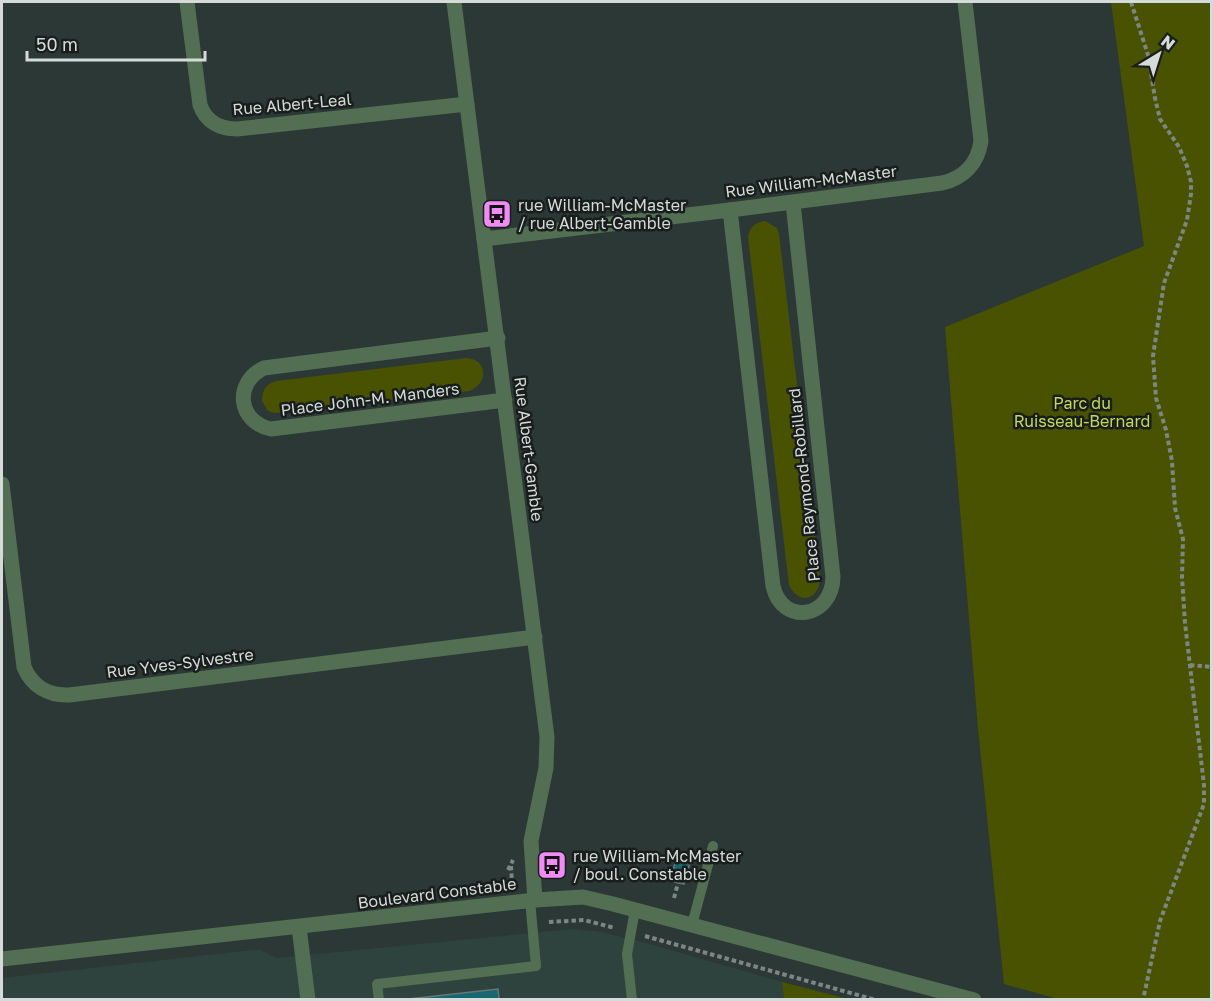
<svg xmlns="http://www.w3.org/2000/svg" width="1213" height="1001" font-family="'Golos Text',sans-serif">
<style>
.built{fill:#2f433e}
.green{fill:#495200}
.building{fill:#186770;stroke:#687678;stroke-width:1.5}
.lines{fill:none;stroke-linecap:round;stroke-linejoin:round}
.path{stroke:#7c8683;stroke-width:4;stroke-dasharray:4.5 3;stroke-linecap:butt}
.service{stroke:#526f54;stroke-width:10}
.minor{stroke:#526f54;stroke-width:15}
.labels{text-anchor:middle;stroke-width:5;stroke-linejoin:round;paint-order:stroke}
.street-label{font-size:16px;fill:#d4dbd9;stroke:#191e1c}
.poi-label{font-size:16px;fill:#d4dbd9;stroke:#191e1c;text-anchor:start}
.park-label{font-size:16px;fill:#c5d859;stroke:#191e1c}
</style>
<rect width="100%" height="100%" fill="#2c3835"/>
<polygon class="built" points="573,929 601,932 646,943 782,982 784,999 2,1000 2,978 253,950 261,950 276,958"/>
<g class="green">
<polygon points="1111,2 1211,2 1211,999 1058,999 1004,984 978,728 945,327 1144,246"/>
<path d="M 765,221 L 777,228 L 779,234 L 820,577 C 820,600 799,606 789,585 L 748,237 C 750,226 755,223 765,221 Z"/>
<path d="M 466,358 C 488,359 489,384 469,391 L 275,413 L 268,411 L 262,401 C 262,390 266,384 276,381 Z"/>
<polygon points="782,982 848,999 784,999"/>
</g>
<g class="building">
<polygon points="678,852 692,856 684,884 670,881"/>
<polygon points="498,989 499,1000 409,1000 409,999"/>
</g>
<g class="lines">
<g class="path">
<polyline points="1131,2 1148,55 1155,98 1160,119 1179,147 1187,166 1191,182 1191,194 1187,220 1164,283 1153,356 1156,398 1166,430 1172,461 1175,508 1183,539 1182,577 1185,623 1204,785 1204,804 1160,921 1143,1000"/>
<polyline points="1190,665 1212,667"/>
<polyline points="511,866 512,883"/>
<polyline points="508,870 513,860"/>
<polyline points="674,898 678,883"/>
<polyline points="549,922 584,920 615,928"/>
<polyline points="645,936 876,1000"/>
</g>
<g class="service">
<polyline points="692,925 713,846"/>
<polyline points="379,1000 377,984 536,966 530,900"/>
<polyline points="632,1000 627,954 635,910"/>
</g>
<g class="minor">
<path d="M 187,2 L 200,105 C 206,122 220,129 237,129 L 467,104"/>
<polyline points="454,2 547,737 546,768 531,841 535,900"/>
<path d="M 730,210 L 773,586 C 782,626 832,619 833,577 L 793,203"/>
<path d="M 484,239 L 730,210 L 942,183 C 964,178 978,163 981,141 L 965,2"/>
<path d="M 498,338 L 264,368 C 233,383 238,422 271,429 L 505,400"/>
<path d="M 2,484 L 24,667 C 32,686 48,696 69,695 L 535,637"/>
<polyline points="299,927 308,1000"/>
<polyline points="2,959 535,900 583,897 613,904 974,1000"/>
</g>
</g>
<defs>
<g id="bus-square" transform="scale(1.5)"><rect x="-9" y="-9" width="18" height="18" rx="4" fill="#f08bf6" stroke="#191e1c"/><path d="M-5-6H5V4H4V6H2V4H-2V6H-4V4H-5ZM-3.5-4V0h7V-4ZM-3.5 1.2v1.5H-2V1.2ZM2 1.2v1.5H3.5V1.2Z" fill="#111"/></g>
</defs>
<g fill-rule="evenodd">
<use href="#bus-square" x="497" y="214"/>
<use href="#bus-square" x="552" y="865"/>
</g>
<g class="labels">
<g class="street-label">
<text transform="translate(292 104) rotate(-5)" y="6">Rue Albert-Leal</text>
<text transform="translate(811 181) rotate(-7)" y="6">Rue William-McMaster</text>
<text transform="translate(370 399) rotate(-7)" y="6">Place John-M. Manders</text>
<text transform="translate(529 449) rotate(83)" y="6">Rue Albert-Gamble</text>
<text transform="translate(804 485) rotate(-96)" y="6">Place Raymond-Robillard</text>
<text transform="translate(180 663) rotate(-7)" y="6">Rue Yves-Sylvestre</text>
<text transform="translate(437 893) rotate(-7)" y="6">Boulevard Constable</text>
</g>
<g class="poi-label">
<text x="518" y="211">rue William-McMaster<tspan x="518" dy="18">/ rue Albert-Gamble</tspan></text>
<text x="573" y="862">rue William-McMaster<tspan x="573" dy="18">/ boul. Constable</tspan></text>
</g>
<g class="park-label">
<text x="1082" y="409">Parc du<tspan x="1082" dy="18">Ruisseau-Bernard</tspan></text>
</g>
</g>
<rect width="1213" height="1001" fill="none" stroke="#d4dbd9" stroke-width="6"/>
<g transform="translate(1159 54) rotate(38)" stroke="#191e1c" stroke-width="4.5" paint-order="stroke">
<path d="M0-4.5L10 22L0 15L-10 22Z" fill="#d4dbd9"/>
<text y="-9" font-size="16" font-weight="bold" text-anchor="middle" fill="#d4dbd9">N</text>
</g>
<path d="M27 51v9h178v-9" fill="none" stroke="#d4dbd9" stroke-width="3"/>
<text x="36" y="51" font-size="18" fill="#d4dbd9" stroke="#191e1c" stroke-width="4.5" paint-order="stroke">50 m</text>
</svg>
